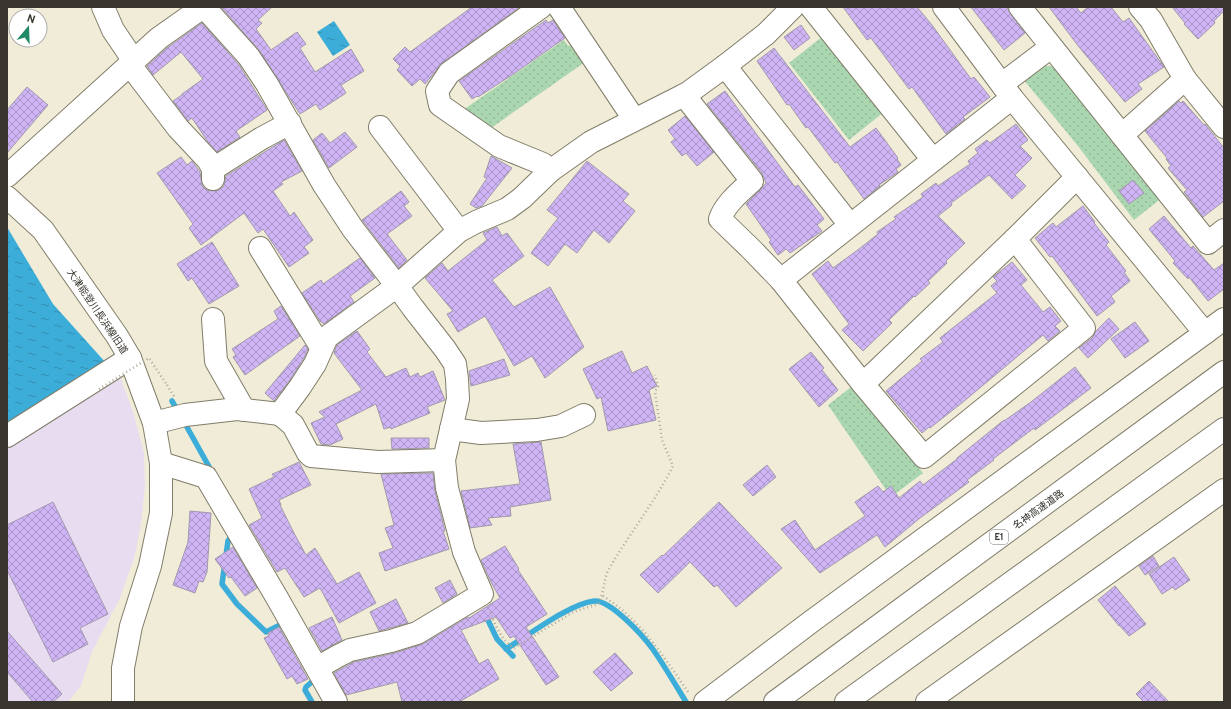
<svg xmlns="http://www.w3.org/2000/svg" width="1231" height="709" font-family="Overpass,'Noto Sans JP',sans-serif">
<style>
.education{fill:#e8dcf1}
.park{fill:url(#park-dots)}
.water{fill:url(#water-ripples)}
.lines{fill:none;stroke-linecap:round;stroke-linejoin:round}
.stream{stroke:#3cadd9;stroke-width:5.5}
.building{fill:url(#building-cross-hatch);stroke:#a099ac}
.minor-casing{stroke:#807d69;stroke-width:24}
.highway-casing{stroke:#807d69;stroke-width:24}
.path{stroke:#ada999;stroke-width:2.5;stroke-dasharray:1 3;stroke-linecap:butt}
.minor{stroke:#fff;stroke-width:22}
.highway{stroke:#fff;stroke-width:22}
.path-bridge{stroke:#ada999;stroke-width:2.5;stroke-dasharray:1 3;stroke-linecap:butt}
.labels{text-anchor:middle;stroke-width:4;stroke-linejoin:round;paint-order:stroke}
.shield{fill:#fff;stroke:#74726d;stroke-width:1}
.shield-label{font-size:9px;font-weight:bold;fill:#38362e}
.street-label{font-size:10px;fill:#38362e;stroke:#fff}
</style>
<defs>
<pattern id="park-dots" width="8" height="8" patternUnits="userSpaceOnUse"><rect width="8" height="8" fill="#aad7b0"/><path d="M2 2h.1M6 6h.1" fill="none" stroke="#93b998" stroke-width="1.8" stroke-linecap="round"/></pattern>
<pattern id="water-ripples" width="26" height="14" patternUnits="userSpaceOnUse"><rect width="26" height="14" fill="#3cadd9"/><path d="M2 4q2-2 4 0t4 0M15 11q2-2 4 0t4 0" fill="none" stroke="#338eb0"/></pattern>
<pattern id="building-cross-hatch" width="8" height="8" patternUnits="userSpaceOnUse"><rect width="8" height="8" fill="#d0b5f6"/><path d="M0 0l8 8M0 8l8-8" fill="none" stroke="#aa94c8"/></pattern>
</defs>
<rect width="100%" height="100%" fill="#f0ecd7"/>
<polygon class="education" points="111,359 121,379 133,412 144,453 145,487 141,523 135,555 120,598 92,652 81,686 68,702 7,702 7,426"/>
<g class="park">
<polygon points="823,36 884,112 849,140 789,63"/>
<polygon points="564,40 568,46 573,44 585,62 491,128 463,110"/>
<polygon points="1042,65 1055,67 1163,197 1134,220 1078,146 1023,79"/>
<polygon points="855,384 923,473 891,497 828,405"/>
</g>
<g class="water">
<polygon points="334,21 350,45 333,56 317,32"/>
<polygon points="7,227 53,304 106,363 7,426"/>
</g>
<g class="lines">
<g class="stream">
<polyline points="172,401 179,413"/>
<polyline points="183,420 212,472"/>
<polyline points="234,533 228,541 222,584 237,604 266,632 282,624 284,628"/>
<polyline points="485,614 497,639 513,656"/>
<path d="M 506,649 C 529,635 569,604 594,601 C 610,599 643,636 652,648 C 664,665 675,684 686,702"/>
<polyline points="312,702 305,690 306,687 314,680 313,677"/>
</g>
</g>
<g class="building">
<polygon points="221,7 272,7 258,20 262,23 256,29 271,50 297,32 306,44 300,48 315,72 351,49 364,71 341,85 346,93 320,110 316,104 300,114 259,50"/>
<polygon points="472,7 520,7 442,63 425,84 420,79 412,86 397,70 400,66 393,59 405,47 410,52"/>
<polygon points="843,7 917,7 932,25 971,79 974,77 990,97 963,117 965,119 946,134 912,87 909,89 871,38 867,40"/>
<polygon points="971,7 1006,7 1025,33 1004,50"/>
<polygon points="1049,7 1076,7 1081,13 1088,7 1111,7 1123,22 1129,18 1164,67 1138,84 1142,89 1125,102 1079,47"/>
<polygon points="1172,7 1224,7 1224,11 1214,21 1215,23 1198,39 1184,24 1185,23"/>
<polygon points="546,20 548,23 553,20 565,38 512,75 478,97 477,96 472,99 459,81"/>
<polygon points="202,23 239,65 267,110 236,131 240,137 217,152 208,142 192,118 188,121 173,101 182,95 182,94 203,79 181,52 153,75 147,66 167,48"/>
<polygon points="801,25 810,38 794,50 784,37"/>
<polygon points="774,48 850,147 876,128 898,158 897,159 901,165 896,169 898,172 879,185 880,186 864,199 837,162 835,163 808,127 806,128 789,104 787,105 757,61"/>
<polygon points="27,87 48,105 7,153 7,110"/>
<polygon points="725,91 795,187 798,185 824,219 817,225 822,231 790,253 786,249 778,255 769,242 771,240 746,204 760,190 766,183 762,173 707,104"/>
<polygon points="1179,101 1181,103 1183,101 1204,125 1205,124 1224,148 1224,201 1203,217 1184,192 1187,190 1168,168 1171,166 1166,159 1167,158 1145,131"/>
<polygon points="685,116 714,152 697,166 686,153 682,156 671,142 675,139 668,130"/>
<polygon points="1016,124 1028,140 1020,146 1032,158 1015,175 1026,186 1012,199 989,175 951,203 952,205 938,216 965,243 946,261 947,263 928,281 930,283 915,297 914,296 889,320 892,323 863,351 842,330 849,324 812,274 828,261 833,268 859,249 878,234 877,232 896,219 894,217 923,197 921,194 936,183 938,186 970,164 968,161 978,153 975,149 987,140 990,143"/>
<polygon points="345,132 357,147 329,168 313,140 322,133 330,143"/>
<polygon points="284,140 302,171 281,182 283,184 273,191 290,216 294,212 313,240 304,247 309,253 289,267 263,229 258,233 244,213 201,245 189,228 193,224 157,173 181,157 187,165 192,161 200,172 202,186 207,190 213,191 219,190 224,186 226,176"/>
<polygon points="491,156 512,168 482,206 476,208 470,204 487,178 484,177"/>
<polygon points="587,161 629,194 623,201 635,211 609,243 594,230 577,253 565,244 548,266 531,253 558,218 547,210"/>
<polygon points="1133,180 1144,193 1129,204 1119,191"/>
<polygon points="401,191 409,202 404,206 412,216 387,234 407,260 399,268 362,220"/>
<polygon points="1083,206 1095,222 1094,223 1109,242 1106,245 1126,271 1124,272 1130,281 1111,296 1115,302 1097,316 1052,256 1050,257 1035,238 1053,223 1056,227"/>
<polygon points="1164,216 1191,248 1193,246 1214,270 1224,263 1224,289 1208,301 1189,277 1188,279 1173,263 1175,261 1149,229"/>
<polygon points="497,227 502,236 507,233 524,256 492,280 514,307 550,287 584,347 545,378 532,356 514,366 485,316 458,332 447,314 453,311 425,278 442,263 448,271 487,240 483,233"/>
<polygon points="212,242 239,286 209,304 192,278 188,281 177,264"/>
<polygon points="360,258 375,278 350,296 354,302 324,324 320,321 302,293 321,280 323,284"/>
<polygon points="1012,262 1027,280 1021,285 1043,312 1050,307 1061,321 1055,326 1060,331 1048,341 1043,335 963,402 930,428 929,427 922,433 886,391 922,361 920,359 943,342 940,338 997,293 991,286 997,281 993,277"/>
<polygon points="281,306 300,336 245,375 233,357 236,355 232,349 278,319 274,311"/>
<polygon points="1109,318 1119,329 1088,358 1079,348 1092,338 1096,331"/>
<polygon points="1135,322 1149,341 1125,358 1111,339"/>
<polygon points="357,331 370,349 367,352 386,377 406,368 410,377 418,373 420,377 433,371 445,400 427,407 430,413 391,429 391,427 384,429 376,404 336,424 343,439 330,445 321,444 311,423 325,417 319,412 362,390 334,353 337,345"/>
<polygon points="305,345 308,349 304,358 290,380 274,401 265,393"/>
<polygon points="622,351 632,373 647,366 657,386 649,390 656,420 608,431 601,397 597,399 583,369"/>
<polygon points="811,352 824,368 822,370 838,390 819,407 789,369"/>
<polygon points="504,359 510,375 471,386 469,371"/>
<polygon points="1075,367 1091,388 1035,430 1034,428 993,459 994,460 967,480 969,482 920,518 885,547 877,535 820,573 781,529 795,520 815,550 865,516 855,502 878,486 883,492 891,486 899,498 920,481 923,485 957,459 957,458 1004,420 1004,421 1031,402"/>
<polygon points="391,438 429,438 429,448 392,449"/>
<polygon points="541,442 551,500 510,507 511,516 488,518 492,525 470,528 461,491 520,484 513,444"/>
<polygon points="299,462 311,485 279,500 281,505 280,505 295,535 306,555 315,548 337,584 359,572 376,603 339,623 320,588 304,597 285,568 277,572 249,525 262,518 249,489 274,477 272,474 275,473"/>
<polygon points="767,465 776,477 753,496 743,485"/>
<polygon points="433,473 435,491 445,531 443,531 449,549 385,571 379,553 393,548 385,528 394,525 381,474"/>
<polygon points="53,502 108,614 80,628 88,644 53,662 7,570 7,525"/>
<polygon points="719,502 782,568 736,607 717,585 714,587 690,562 658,593 640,575 662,555 663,556"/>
<polygon points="190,511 211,513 207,572 203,582 199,581 195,593 173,585 188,542"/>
<polygon points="505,546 519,569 518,570 547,614 526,627 559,677 546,685 514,636 510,638 496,617 461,630 479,664 488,659 499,679 459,702 402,702 397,682 346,695 334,673 354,662 395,653 423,644 468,617 469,618 500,598 491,582 481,560"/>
<polygon points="233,547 257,588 245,596 231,577 229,578 215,559"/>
<polygon points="1153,556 1159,566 1145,575 1139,566"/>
<polygon points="1174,557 1190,580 1175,590 1173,587 1162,594 1149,574"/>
<polygon points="450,580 457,594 443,603 435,588"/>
<polygon points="1115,586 1146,624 1129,636 1119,625 1119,626 1098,600"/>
<polygon points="396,599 408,623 379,631 370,612"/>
<polygon points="332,617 342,640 322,651 309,628"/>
<polygon points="279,627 308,679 297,684 292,676 287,679 264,638 269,636 268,633"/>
<polygon points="7,631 62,694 53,702 33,702 7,672"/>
<polygon points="615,653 633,673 611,691 593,672"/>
<polygon points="1149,681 1169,702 1144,702 1136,694"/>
</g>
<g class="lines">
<g class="minor-casing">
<g id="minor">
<polyline points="103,7 113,30 134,61"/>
<polyline points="204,7 249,57 267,84 324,185 353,229 397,286 413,308 445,349 455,364 457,379 458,399 444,460 447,488 464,552 482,594 417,633 391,641 350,650 338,656 317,668"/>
<polyline points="541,7 449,73 437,91 440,105 499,146 543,164 550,171"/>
<polyline points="559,7 634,119"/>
<polyline points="811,7 933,160"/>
<polyline points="944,7 1012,98 1205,333"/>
<polyline points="1020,7 1208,243 1224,230"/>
<polyline points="1140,7 1151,20 1185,79 1224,127"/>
<polyline points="130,65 178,128 208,160 213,169 213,179"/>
<polyline points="725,66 850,225"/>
<polyline points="1002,84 1051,47"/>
<path d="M 684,95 L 752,181 C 740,192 725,204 720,219 L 751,249 L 781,280 L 863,384 L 924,457 L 1084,328 L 1015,239"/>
<polyline points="380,127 459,231"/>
<polyline points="1122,135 1185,79"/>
<polyline points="213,169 262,138 290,123"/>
<polyline points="7,176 159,38 203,7"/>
<polyline points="7,197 43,230 117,336 130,358 154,423 161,463 161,513 150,566 131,626 123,668 123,702"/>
<polyline points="260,248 321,347"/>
<polyline points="781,280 1012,98"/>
<polyline points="213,319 216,361 244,410"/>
<polyline points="863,384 1015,239 1077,177"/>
<polyline points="280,414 293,425 308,453 311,456 378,462 444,460"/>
<polyline points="154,423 185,415 237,409 280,414 300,387 315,364 327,337 397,286 459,231 476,222 507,209 522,198 550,171 591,142 688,93 725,66 766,34 793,7"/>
<polyline points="451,429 481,433 537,430 561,426 584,415"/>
<polyline points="7,436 130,358"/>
<polyline points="161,463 206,477 276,596 336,702"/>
<polyline points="705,702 812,621 1224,319"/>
<polyline points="927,702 1224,490"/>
</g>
</g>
<g class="highway-casing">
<g id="highway">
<polyline points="775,702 1224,372"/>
<polyline points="846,702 1224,429"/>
</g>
</g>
<g class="path">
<polyline points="167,385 175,398"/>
<path d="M 603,596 C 640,619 664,657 688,692"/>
<path d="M 490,612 C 495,625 502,641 514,648 L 573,612 L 598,604 C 605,592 603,579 609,569 C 629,534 655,502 673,466 L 662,440 L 655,392 L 658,386 L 655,375"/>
</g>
<use href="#minor" class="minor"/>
<use href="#highway" class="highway"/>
<polyline class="path-bridge" points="99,389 149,358 167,385"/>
</g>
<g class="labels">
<rect class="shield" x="990" y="530" width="18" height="14" rx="3"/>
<g class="shield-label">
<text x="999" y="540">E1</text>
</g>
<g class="street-label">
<text transform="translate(98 311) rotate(56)" y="4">大津能登川長浜線旧道</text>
<text transform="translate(1038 509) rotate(-36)" y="4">名神高速道路</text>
</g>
</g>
<rect width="1231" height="709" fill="none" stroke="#38362e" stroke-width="16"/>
<g transform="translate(28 28) rotate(19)"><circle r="19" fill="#ffffff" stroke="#afafab"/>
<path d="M0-3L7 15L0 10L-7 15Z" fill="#218966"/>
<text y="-6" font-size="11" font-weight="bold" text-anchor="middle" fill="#38362e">N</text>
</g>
</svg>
